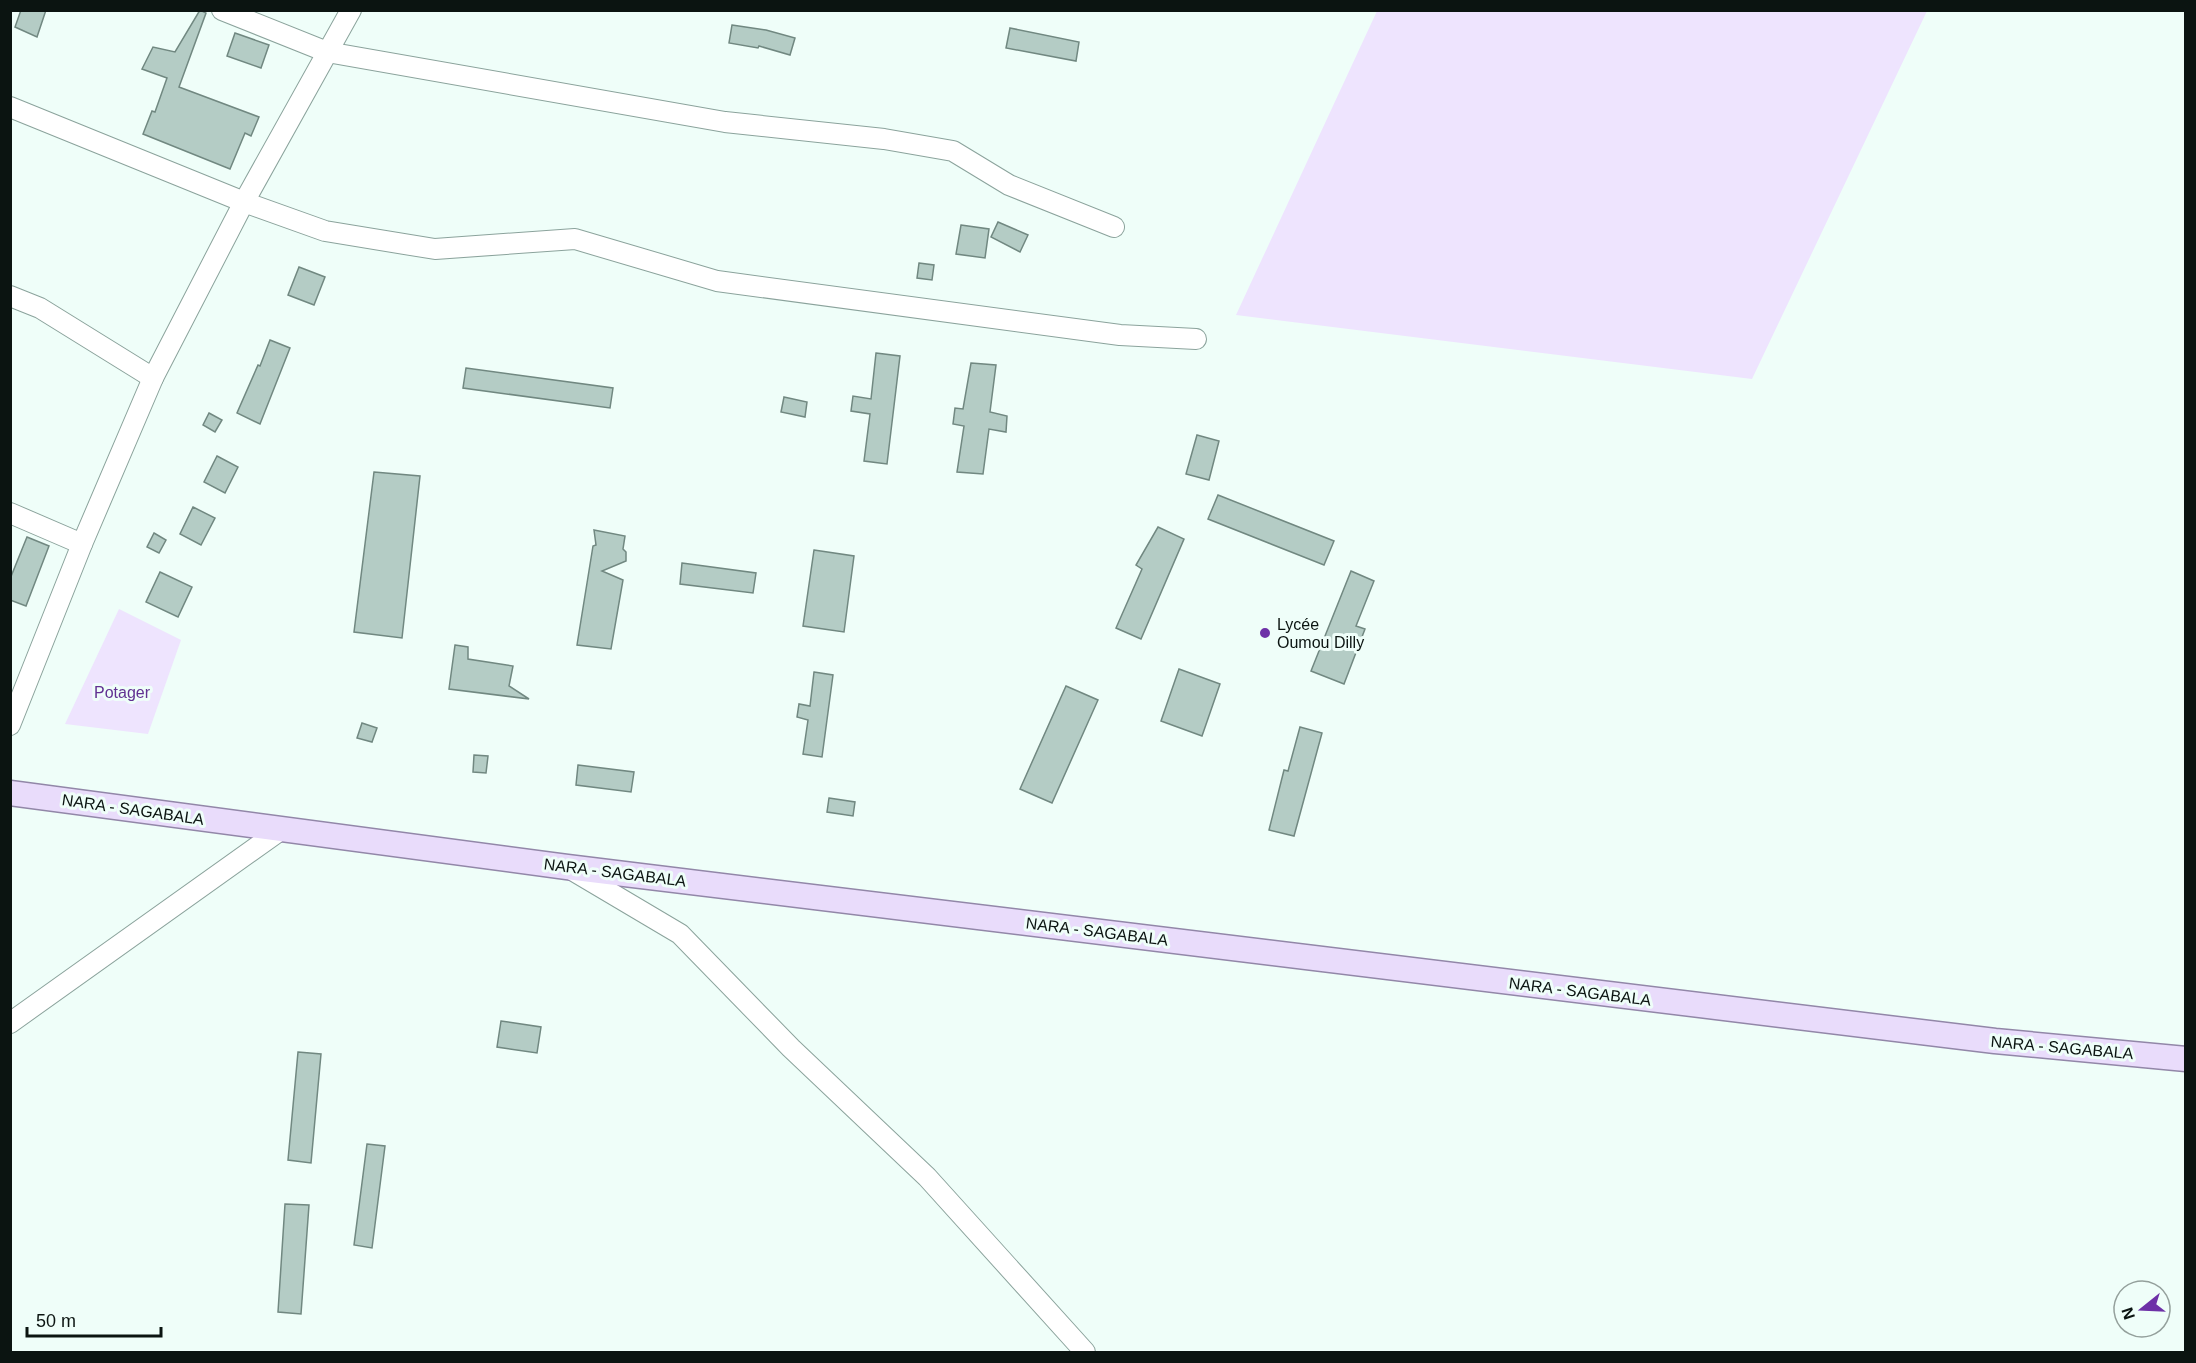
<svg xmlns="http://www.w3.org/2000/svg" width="2196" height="1363" font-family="Helvetica,sans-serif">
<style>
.green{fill:#eee4fe}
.building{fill:#b4ccc5;stroke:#718881;stroke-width:1.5}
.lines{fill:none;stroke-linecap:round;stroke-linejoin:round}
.minor-casing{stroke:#8ba39c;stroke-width:22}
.major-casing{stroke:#9287a8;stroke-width:27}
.minor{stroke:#fff;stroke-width:20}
.major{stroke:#e9dcfb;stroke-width:24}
.poi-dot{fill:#6d31a7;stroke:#effef9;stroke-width:2}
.labels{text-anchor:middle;stroke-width:6;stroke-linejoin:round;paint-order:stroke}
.poi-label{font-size:16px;fill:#0b1411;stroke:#effef9;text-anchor:start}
.park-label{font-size:16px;fill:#613192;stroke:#effef9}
.street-label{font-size:16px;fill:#0b1411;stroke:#effef9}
</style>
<rect width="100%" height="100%" fill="#effef9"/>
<g class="green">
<polygon points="1377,11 1377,10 1927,11 1752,379 1236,315"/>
<polygon points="119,609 181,640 148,734 65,724"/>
</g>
<g class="building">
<polygon points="21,10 46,10 37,37 15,27"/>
<polygon points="200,10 206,13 179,87 259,117 251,136 245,133 230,169 143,134 152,111 155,112 167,78 142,69 153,47 175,52"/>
<polygon points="732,25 766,30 795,38 790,55 759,46 758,48 729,43"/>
<polygon points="1010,28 1079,42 1076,61 1006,48"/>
<polygon points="235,33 269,45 261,68 227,56"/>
<polygon points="998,222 1028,235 1020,252 991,237"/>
<polygon points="961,225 989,229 985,258 956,254"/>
<polygon points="919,263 934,265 932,280 917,278"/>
<polygon points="299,267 325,277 314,305 288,295"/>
<polygon points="270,340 290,348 260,424 237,413 258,365 260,366"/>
<polygon points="876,353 900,356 887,464 864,461 870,414 851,411 853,396 871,399"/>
<polygon points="971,363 996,365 990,412 1007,416 1006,432 989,429 983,474 957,472 964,426 953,424 955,408 963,409"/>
<polygon points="466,368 613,388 610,408 463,388"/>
<polygon points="784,397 807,402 805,417 781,412"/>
<polygon points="209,413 222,420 215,432 203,425"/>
<polygon points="1197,435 1219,441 1209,480 1186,474"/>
<polygon points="217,456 238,467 225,493 204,482"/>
<polygon points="374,472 420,476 402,638 354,632"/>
<polygon points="1218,495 1334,541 1324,565 1208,519"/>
<polygon points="193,507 215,518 201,545 180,534"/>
<polygon points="1158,527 1184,539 1141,639 1116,628 1142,569 1136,565"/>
<polygon points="594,530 625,536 623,549 626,552 626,561 602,571 623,580 611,649 577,645 593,546 596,545"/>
<polygon points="154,533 166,540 159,553 147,547"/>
<polygon points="27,537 49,546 26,606 10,600 10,579"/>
<polygon points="814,550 854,556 844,632 803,626"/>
<polygon points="682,563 756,573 753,593 680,584"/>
<polygon points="1351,571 1374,581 1356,626 1365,629 1344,684 1311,671"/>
<polygon points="160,572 192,587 178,617 146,602"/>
<polygon points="455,645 468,647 468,659 513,666 509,686 529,699 449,689"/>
<polygon points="1179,669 1220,684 1202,736 1161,721"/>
<polygon points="814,672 833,675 822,757 803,754 808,720 797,717 799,704 810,706"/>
<polygon points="1066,686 1098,700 1052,803 1020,789"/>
<polygon points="362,723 377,728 372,742 357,738"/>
<polygon points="1300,727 1322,733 1294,836 1269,830 1284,770 1288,771"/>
<polygon points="474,755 488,756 486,773 473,772"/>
<polygon points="578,765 634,772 631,792 576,785"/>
<polygon points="829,798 855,802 853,816 827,812"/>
<polygon points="501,1021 541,1027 537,1053 497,1047"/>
<polygon points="298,1052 321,1054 311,1163 288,1160"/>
<polygon points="367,1144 385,1146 372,1248 354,1245"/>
<polygon points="285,1204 309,1205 301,1314 278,1312"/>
</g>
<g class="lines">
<g class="minor-casing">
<g id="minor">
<polyline points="222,10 327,52 725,122 884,139 953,151 1009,185 1114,227"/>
<polyline points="10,107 244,202 325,231 435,249 575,239 717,281 1120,335 1196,339"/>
<polyline points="10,296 40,308 153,378"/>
<polyline points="10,513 82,544"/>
<polyline points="10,725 82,544 153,378 244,202 351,10"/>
<polyline points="572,870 680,934 791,1048 927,1177 1085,1352"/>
<polyline points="10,1023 282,829"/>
</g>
</g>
<g class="major-casing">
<polyline id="major" points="10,793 567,867 1995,1041 2186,1059"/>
</g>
<use href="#minor" class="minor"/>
<use href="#major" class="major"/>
</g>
<circle class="poi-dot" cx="1265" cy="633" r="6"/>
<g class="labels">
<g class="poi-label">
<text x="1277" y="630">Lycée<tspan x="1277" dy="18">Oumou Dilly</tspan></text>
</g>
<g class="park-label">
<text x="122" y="698">Potager</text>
</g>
<g class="street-label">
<text transform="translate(133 809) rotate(8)" y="6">NARA - SAGABALA</text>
<text transform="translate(615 872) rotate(7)" y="6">NARA - SAGABALA</text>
<text transform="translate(1097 931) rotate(7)" y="6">NARA - SAGABALA</text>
<text transform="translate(1580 991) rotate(7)" y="6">NARA - SAGABALA</text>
<text transform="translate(2062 1047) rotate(5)" y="6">NARA - SAGABALA</text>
</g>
</g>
<rect width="2196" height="1363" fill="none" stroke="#0b1411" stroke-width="24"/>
<g transform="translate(2142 1309) rotate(252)"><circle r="28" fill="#effef9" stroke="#94a09c" stroke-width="1.5"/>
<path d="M0-4.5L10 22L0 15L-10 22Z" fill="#6d31a7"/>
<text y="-9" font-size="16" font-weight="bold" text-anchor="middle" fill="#0b1411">N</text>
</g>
<path d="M27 1327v9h134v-9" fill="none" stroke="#0b1411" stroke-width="3"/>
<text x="36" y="1327" font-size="18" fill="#0b1411" stroke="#effef9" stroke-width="4.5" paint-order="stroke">50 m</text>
</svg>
